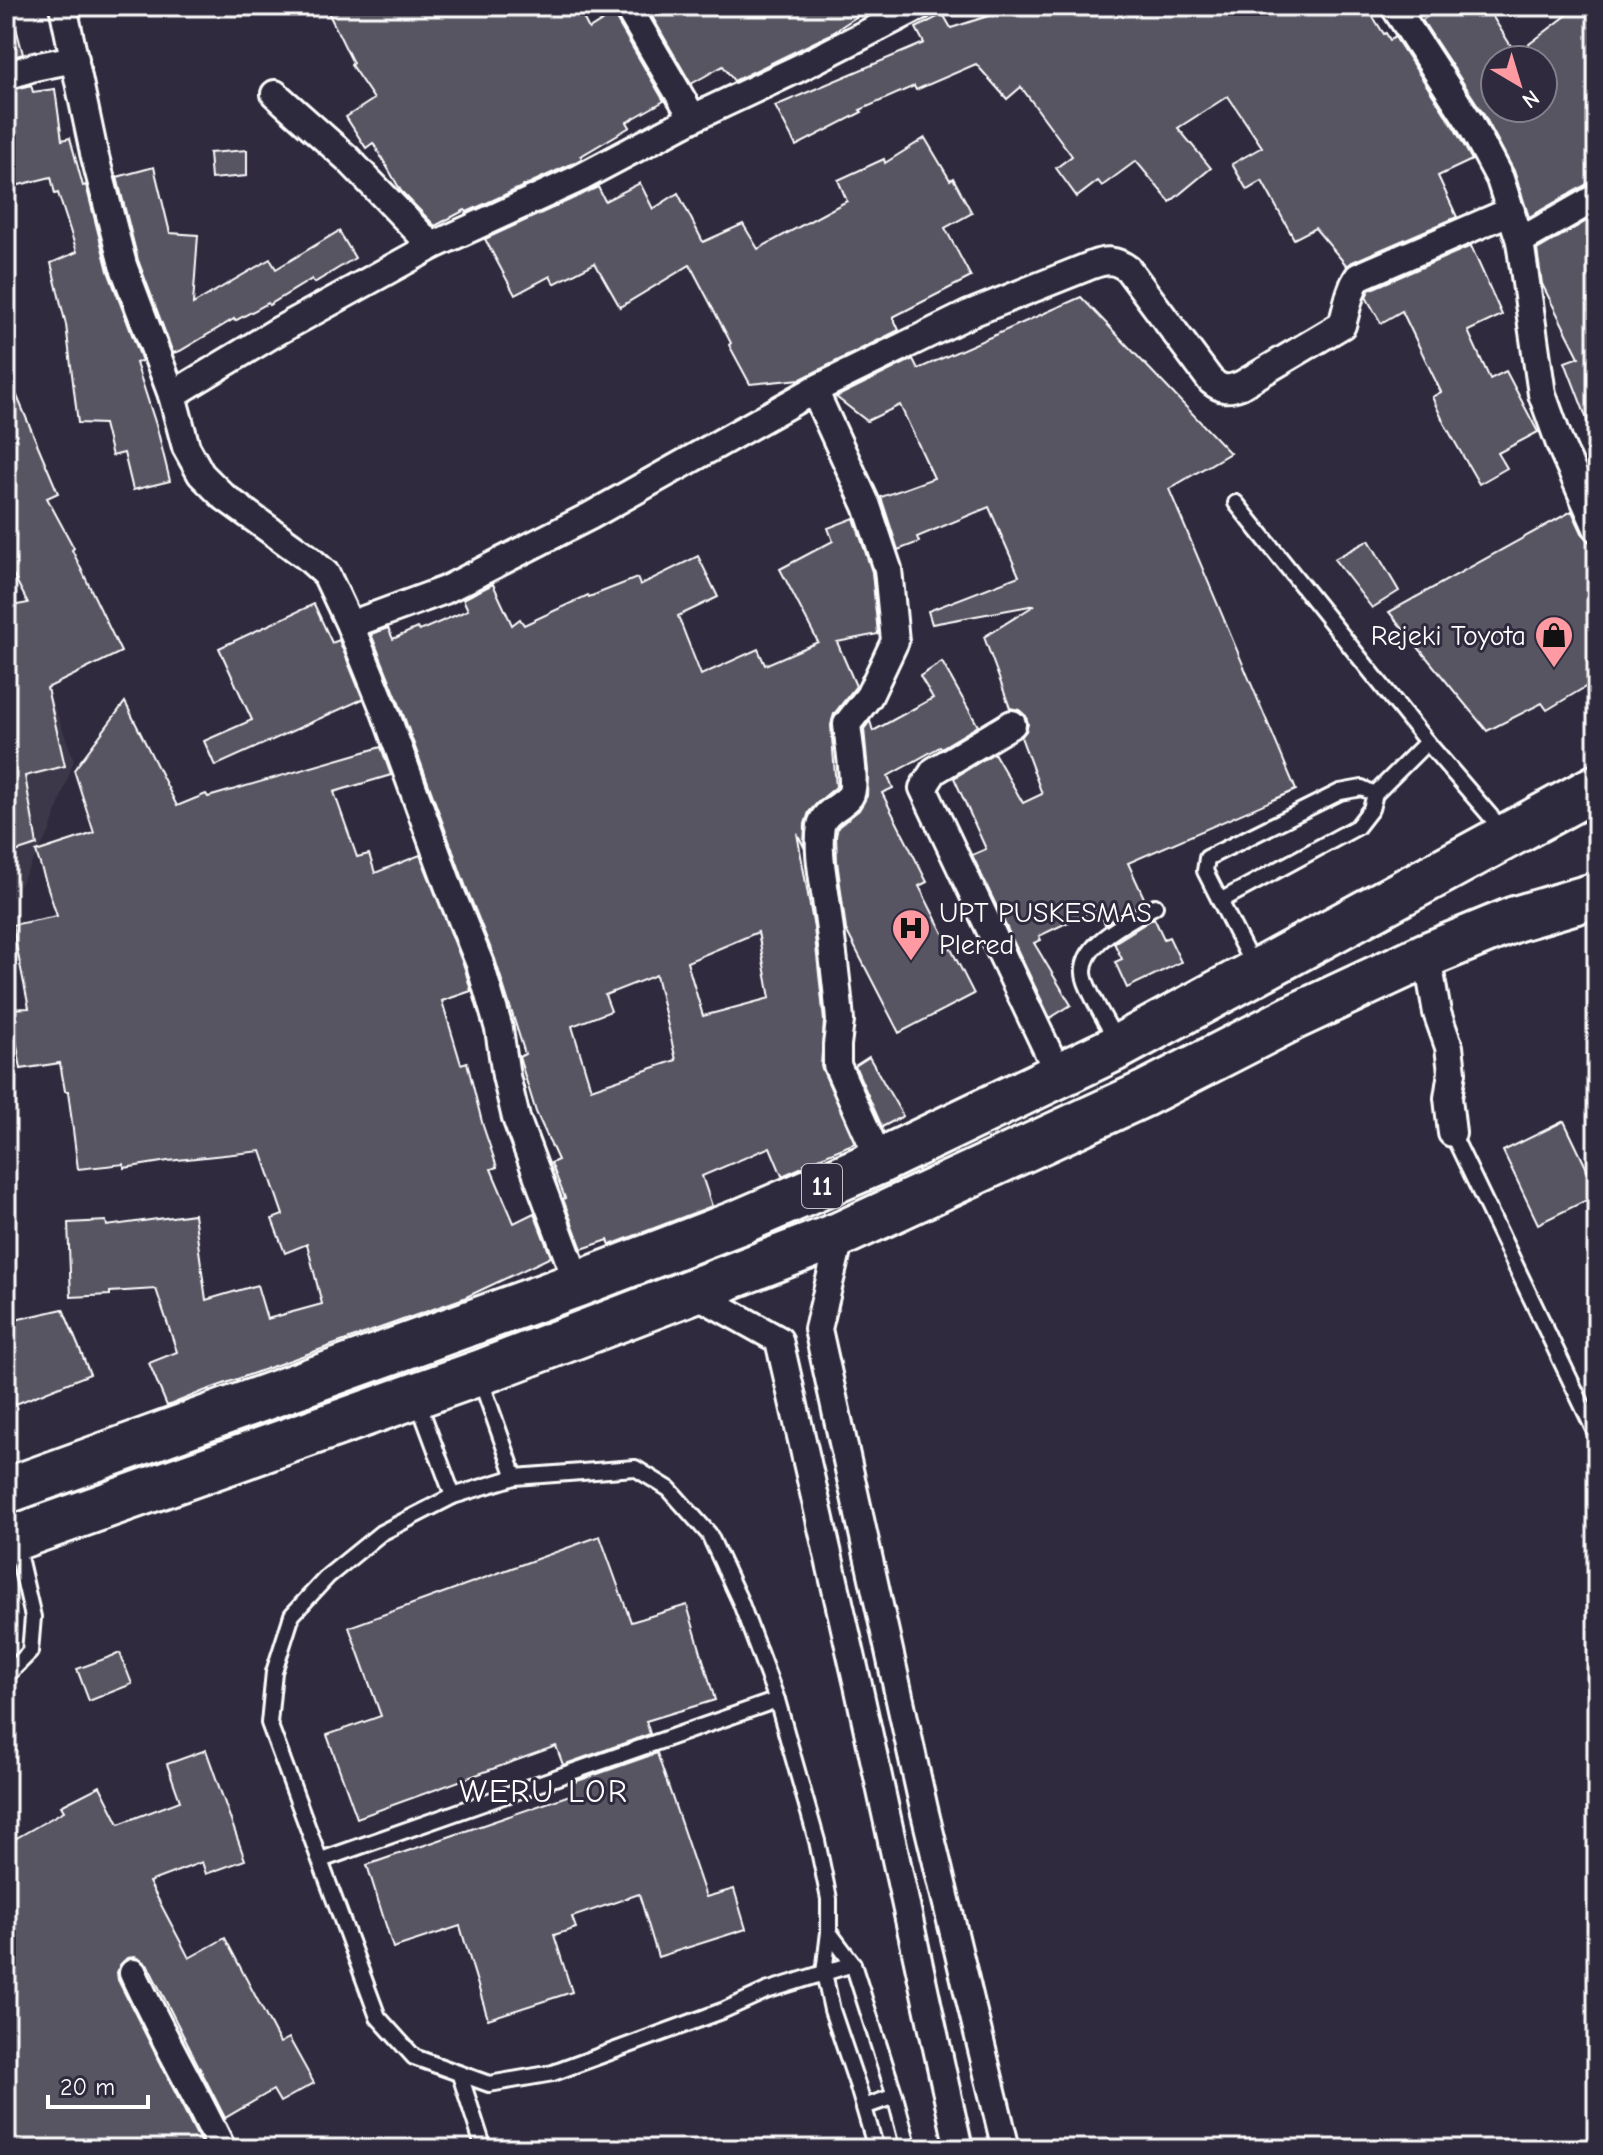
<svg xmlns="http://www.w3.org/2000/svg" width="1603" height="2155" font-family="'Comic Neue',sans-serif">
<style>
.built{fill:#3c3749}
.building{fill:#595564;stroke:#fff;stroke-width:2;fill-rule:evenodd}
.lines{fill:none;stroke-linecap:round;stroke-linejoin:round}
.lane-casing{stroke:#fff;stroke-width:20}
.street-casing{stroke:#fff;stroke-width:32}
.highway-casing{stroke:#fff;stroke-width:50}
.lane{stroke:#2f2a3d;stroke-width:14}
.street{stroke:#2f2a3d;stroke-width:26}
.highway{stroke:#2f2a3d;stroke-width:44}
.labels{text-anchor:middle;stroke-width:6;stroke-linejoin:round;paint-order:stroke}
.shield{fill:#2f2a3d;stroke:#c1bfc5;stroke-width:2}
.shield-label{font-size:26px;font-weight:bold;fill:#fff}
.poi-label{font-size:28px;fill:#fff;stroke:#2f2a3d;text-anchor:end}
.quarter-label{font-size:32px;letter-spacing:2px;fill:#fff;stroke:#2f2a3d}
</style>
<rect width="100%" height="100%" fill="#2f2a3d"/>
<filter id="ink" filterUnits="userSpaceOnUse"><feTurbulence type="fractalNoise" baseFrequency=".0125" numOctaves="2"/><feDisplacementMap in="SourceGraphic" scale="16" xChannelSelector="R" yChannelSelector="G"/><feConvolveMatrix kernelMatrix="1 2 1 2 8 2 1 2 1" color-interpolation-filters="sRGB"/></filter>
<g filter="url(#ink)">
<polygon class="built" points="6,576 74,760 50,831 6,909"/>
<g class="building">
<polygon points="325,6 577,6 589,29 613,14 664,101 627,122 630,127 581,156 582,159 467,212 465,210 435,226 401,191 373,143 366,148 346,117 374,99 351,65 353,63"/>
<polygon points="646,6 873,6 827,36 734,81 723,66 691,84"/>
<polygon points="1005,6 1366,6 1384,34 1386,33 1390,40 1395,37 1455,129 1472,160 1438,176 1457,217 1352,262 1347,266 1315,228 1294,239 1262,181 1247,190 1232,164 1262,147 1228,96 1178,128 1211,168 1170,202 1136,161 1102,186 1098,181 1077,197 1056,168 1072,156 1021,87 1007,99 976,64 916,90 914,86 860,110 862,112 796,146 775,106 924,43 916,28 943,14 951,28 991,15"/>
<path d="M 1445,6 L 1486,6 L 1516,54 L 1579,6 L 1597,6 L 1597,181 L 1589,183 L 1529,217 L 1514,171 L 1483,113 L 1422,20 ZM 1495,60 L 1543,60 L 1543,108 L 1495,108 Z"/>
<polygon points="15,24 23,54 6,59 6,25"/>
<polygon points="31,85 33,92 55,89 62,140 70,138 83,186 86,185 108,271 142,361 136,363 157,428 170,481 133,490 124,453 112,456 104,424 78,423 66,325 51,263 77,252 58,193 55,194 51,177 15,186 6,146 6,92"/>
<polygon points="925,138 950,180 953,178 972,213 945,228 971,277 893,317 899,330 801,379 750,384 729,345 731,343 690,265 620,307 595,263 554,284 550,276 515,295 485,239 598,187 605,201 640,183 653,209 678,193 703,242 743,224 758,249 847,201 838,180 884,159 885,163"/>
<polygon points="247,150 247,176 211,179 209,153"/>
<polygon points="154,167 170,233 198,235 193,304 270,259 276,269 339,231 355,258 314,283 312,279 269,305 268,303 235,321 234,319 180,351 173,353 138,260 117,177"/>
<polygon points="1597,215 1597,440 1595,440 1565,362 1579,357 1542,284 1537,250"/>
<polygon points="1471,246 1502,315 1468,331 1490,379 1506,371 1538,432 1498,453 1507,468 1479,484 1444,423 1432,397 1441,392 1402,311 1381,323 1366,297 1369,290"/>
<polygon points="1081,297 1230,453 1169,489 1296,790 1128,863 1145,900 1105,924 1098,908 1039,936 1041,940 1034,943 1071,1005 1050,1018 972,855 986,849 954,778 994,753 1023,803 1042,794 1021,737 1026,731 1028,724 1026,716 1019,710 1010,708 984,637 1035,605 932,624 928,611 1019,576 989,507 917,537 919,542 898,550 881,497 934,478 900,405 867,421 836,397 913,359 918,369"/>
<polygon points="6,370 58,493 47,498 74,548 72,550 121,652 47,688 65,766 25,776 37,845 6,855 6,607 28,603 6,561"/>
<polygon points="1572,511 1583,535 1588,541 1597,545 1597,680 1547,710 1542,703 1487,731 1389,612"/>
<path d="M 854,518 L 872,572 L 878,634 L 837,642 L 856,686 L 834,714 L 831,725 L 836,787 L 818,802 L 809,812 L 805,824 L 804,847 L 797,833 L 814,928 L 821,992 L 824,1021 L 821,1066 L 855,1143 L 804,1164 L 805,1166 L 782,1176 L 770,1147 L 702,1176 L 712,1206 L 610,1245 L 608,1240 L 582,1249 L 563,1199 L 565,1198 L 551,1163 L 558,1160 L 536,1112 L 519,1057 L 525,1054 L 495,959 L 466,887 L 399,703 L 371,634 L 388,628 L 393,639 L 417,628 L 419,631 L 468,610 L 463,599 L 493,584 L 512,625 L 520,619 L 524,625 L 588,595 L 589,597 L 637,578 L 640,585 L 698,556 L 718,597 L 678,616 L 701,675 L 758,649 L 765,665 L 818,642 L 780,569 L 833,541 L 828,528 ZM 758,932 L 770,998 L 703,1016 L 687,962 ZM 656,975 L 676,1060 L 591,1089 L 572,1026 L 611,1011 L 605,995 Z"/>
<polygon points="1369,540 1399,591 1372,608 1334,559"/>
<polygon points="314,604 332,643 339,640 363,699 215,766 204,741 252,720 219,648"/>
<polygon points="942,662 978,726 941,748 940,747 888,776 893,788 882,793 927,882 919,886 974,994 899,1033 846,930 837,861 836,836 838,827 859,810 867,796 868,771 864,729 870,721 873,731 933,698 920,676"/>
<polygon points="125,702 177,806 206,794 208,797 381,747 391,775 334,792 357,857 369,854 375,873 420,855 465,969 471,991 442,1001 461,1064 467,1062 483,1126 497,1167 491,1169 514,1223 534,1213 551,1257 464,1298 204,1391 167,1406 149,1363 177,1352 156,1289 110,1292 110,1295 71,1297 68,1223 106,1221 107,1226 194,1214 206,1300 257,1285 267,1319 322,1304 307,1244 285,1253 272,1219 283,1215 261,1151 168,1161 124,1168 124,1164 78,1169 68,1091 65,1091 60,1063 21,1069 15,1034 6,1034 6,1009 29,1008 12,925 57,916 36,852 94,833 74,770"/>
<polygon points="1154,918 1164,939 1169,937 1181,962 1127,988 1115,962 1122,959 1114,943"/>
<polygon points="869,1057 903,1116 882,1127 855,1066"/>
<polygon points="1564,1121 1597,1190 1597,1195 1538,1224 1503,1151"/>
<polygon points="63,1309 90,1374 6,1408 6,1322"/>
<polygon points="600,1536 631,1622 687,1605 715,1700 646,1721 650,1734 563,1765 556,1746 357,1818 327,1735 381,1716 349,1627"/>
<polygon points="120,1653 132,1684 89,1701 77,1669"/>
<polygon points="206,1750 245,1860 206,1874 202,1862 149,1882 189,1958 225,1938 280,2043 289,2038 314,2083 280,2102 273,2090 225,2118 148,1966 141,1960 135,1957 127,1958 120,1965 117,1972 118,1980 204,2149 6,2149 6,1844 64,1811 61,1806 100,1786 119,1824 180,1801 167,1764"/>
<polygon points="657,1753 706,1897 734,1889 746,1929 658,1957 639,1894 572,1917 576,1928 554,1935 572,1992 488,2019 460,1926 393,1948 367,1865 573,1794 569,1784"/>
</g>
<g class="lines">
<g class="lane-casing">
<g id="lane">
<polyline points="1236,503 1427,742 1505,833"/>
<polyline points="1220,901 1357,827 1371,809 1375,794 1427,742"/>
<polyline points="1254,968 1205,871 1207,858 1340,792 1362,788 1375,794"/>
<path d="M 1118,1043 C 1107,1023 1094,1003 1086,982 C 1072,946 1130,921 1155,906"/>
<polyline points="1452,1133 1597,1436"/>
<polyline points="480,1378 515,1477"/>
<polyline points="417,1399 453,1496"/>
<polyline points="6,1676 30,1652 33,1617 16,1544"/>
<polyline points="321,1860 777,1700"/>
<polyline points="829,1932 853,1964 895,2096 909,2149"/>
<polyline points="853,1964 766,1991 722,2011 553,2073 489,2084 414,2057 378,2017 269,1723 274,1672 292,1615 328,1576 381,1533 453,1496 515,1477 635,1468 669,1489 709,1534 740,1601 777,1700 817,1841 829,1899 829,1932 824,1973 832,2010 858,2087 876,2149"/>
<polyline points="460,2075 484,2149"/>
<polyline points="864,2107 895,2096"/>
</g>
</g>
<g class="street-casing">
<g id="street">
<polyline points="63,6 94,153 123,265 172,395 186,447 201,474 223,496 307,557 326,574 350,625 384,709 451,893 480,964 499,1029 506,1076 516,1118 578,1284"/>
<polyline points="627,6 693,118"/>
<polyline points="1394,6 1469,121 1500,179 1520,241 1542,394 1560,444 1597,528"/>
<polyline points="6,76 34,67 75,59"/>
<polyline points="275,94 348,159 432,246"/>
<polyline points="1520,241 1597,197"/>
<path d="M 814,390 L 867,506 L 888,569 L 895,641 L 869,696 L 847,724 C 848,738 857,786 850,796 C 842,807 824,811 821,826 C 817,848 823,878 826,899 C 831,940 837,980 840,1021 L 837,1045 L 837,1065 L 880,1161"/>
<polyline points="172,395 278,331 432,246 580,178 693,118 797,69 920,6"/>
<path d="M 350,625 L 445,590 L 590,516 L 814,390 L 969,314 L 1092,265 C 1106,260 1115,259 1128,269 L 1211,381 C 1222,390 1228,390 1241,385 L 1342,325 C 1347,309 1349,291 1358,277 L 1511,211"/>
<polyline points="1012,724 934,771 923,788 1059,1075"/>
<polyline points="1427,955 1437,1013 1449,1047 1452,1072 1448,1098 1452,1133"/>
<polyline points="841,1234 818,1329 924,1809 1006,2149"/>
<polyline points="691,1291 779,1340 858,1685 959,2149"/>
<path d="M 133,1973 C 160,2033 194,2089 222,2149"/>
</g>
</g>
<g class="highway-casing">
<g id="highway">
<polyline points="6,1491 578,1284 742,1221 880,1161 1120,1046 1597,787"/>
<polyline points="6,1541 479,1373 841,1234 1144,1094 1294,1017 1427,955 1515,919 1597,895"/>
</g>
</g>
<use href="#lane" class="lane"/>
<use href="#street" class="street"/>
<use href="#highway" class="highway"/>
</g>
</g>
<defs>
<g id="shop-pin" transform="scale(2)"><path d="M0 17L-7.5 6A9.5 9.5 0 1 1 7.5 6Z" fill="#ff9aa2" stroke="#2f2a3d"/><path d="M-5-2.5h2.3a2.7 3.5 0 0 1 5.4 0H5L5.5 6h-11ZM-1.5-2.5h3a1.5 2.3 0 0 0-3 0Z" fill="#111"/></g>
<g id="hospital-pin" transform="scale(2)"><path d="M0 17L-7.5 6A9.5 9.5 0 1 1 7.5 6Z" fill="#ff9aa2" stroke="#2f2a3d"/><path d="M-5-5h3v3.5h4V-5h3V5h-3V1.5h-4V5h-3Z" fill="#111"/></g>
</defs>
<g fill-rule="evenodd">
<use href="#shop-pin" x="1554" y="635"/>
<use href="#hospital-pin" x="911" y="928"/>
</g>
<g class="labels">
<rect class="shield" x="802" y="1164" width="40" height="44" rx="6"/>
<g class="shield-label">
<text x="822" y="1195">11</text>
</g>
<g class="poi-label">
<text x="1526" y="645">Rejeki Toyota</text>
<text x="939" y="922" text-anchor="start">UPT PUSKESMAS<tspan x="939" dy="32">Plered</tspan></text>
</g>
<g class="quarter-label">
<text x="544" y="1802">WERU LOR</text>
</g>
</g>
<rect width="1603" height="2155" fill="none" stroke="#2f2a3d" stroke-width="32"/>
<rect x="16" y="16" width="1571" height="2123" fill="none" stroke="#fff" stroke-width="3" filter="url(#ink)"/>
<g transform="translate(1519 84) rotate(142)"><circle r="38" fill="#2f2a3d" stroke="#827f8b" stroke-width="2"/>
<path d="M0-6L14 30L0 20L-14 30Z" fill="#ff9aa2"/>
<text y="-12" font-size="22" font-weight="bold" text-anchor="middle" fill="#ffffff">N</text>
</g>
<path d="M48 2095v12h100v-12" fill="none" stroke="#ffffff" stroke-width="4"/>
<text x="60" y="2095" font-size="24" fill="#ffffff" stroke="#2f2a3d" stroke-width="6" paint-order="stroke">20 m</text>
</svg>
